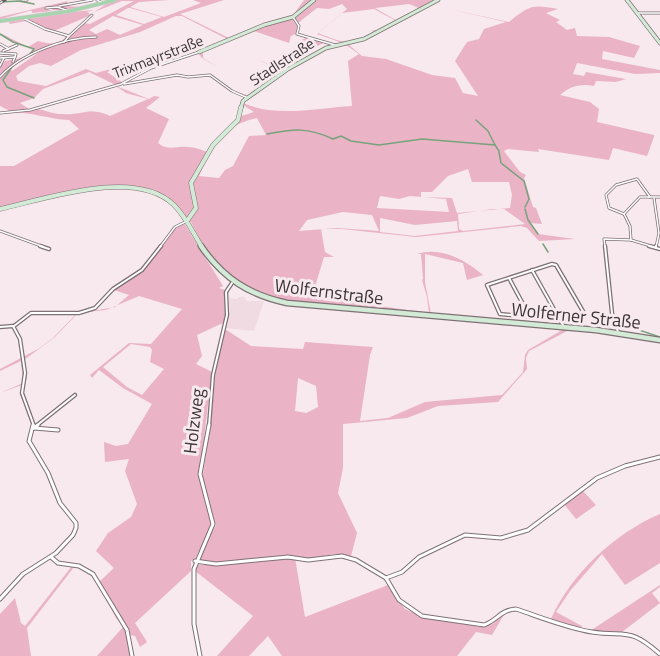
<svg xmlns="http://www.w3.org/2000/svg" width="660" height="656" font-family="'Titillium Web',sans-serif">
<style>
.built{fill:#f1dbe2}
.green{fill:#eab3c6;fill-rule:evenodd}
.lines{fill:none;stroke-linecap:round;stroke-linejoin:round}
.stream{stroke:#78a27c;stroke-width:1.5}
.street-far2-casing{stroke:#7e7175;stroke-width:3}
.street-far1-casing{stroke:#7e7175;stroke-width:4.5}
.street-casing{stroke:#7e7175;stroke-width:5}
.secondary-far2-casing{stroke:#7e7175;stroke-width:4.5}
.secondary-far1-casing{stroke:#7e7175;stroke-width:5}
.secondary-casing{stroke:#7e7175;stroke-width:7}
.primary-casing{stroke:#cccacb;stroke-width:4.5}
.street-far2{stroke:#fff;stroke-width:1.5}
.street-far1{stroke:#fff;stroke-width:2}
.street{stroke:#fff;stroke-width:3}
.secondary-far2{stroke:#d2ead6;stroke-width:3}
.secondary-far1{stroke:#d2ead6;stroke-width:4}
.secondary{stroke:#d2ead6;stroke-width:4.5}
.primary{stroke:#a5d5ac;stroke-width:3}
.rail-casing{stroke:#676062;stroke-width:3}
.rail{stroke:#f7e9ed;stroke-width:1.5;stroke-dasharray:3;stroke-linecap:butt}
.labels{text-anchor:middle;stroke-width:6;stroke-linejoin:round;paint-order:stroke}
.far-street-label{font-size:15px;fill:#3a3537;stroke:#f7e9ed}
.street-label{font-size:18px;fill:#3a3537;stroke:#f7e9ed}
</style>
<rect width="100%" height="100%" fill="#f7e9ed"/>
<polygon class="built" points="238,297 244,297 247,301 264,301 254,331 225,328 230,311 229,298 238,299"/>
<g class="green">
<path d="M 113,0 L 169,0 L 139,2 L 130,7 L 164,17 L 201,3 L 193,0 L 224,0 L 180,14 L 231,39 L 267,23 L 292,17 L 304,0 L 439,0 L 392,26 L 349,45 L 362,56 L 386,59 L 432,75 L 455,78 L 463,93 L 478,96 L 455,61 L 467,42 L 479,39 L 484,29 L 506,22 L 449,9 L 509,22 C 529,6 532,4 558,9 L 546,13 L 560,20 L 556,22 L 567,30 L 575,28 L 577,36 L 609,37 L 640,46 L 634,58 L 603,51 L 602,59 L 660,70 L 660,73 L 635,74 L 577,63 L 573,74 L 584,76 L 586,72 L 626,79 L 616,82 L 596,81 L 594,86 C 580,83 570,86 560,95 L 590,102 L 599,109 L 597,122 L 654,135 L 654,137 L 647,156 L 613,148 L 609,160 L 538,149 L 539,152 L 508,149 L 504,151 L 520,172 L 526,175 L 524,178 L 533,207 L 536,208 L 542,224 L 531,223 L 538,234 L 575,239 L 539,241 L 527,228 L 521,226 L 416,237 L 342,229 L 321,229 L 325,252 L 334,257 L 324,257 L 313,293 L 365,304 L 429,313 L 427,297 L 422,280 L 423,279 L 421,254 L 417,254 C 441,246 465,260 483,275 L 467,280 L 463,263 L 425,254 L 425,282 L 431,314 C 371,309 264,313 220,268 C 207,255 199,238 191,222 L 184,221 C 154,162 49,201 0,210 L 0,166 L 14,166 L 79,129 L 69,120 C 48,119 28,111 7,112 L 8,110 L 0,106 L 0,67 L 5,61 L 26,57 L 10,69 L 12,71 L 41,51 L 30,54 L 34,49 L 12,42 L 0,33 L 28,47 L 38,41 C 50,44 57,46 67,36 L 26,21 L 10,24 L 8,21 L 0,22 L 0,17 L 68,1 L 65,6 L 85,7 L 66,11 L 52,10 L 52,7 L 46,9 L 52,11 L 32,13 L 32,11 L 29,11 L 1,19 L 94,10 L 87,12 L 91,15 L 54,31 L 68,35 L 68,37 L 84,23 L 90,24 L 134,1 L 122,1 L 94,12 ZM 342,4 L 347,9 L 317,34 L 345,44 L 333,45 L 297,33 L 300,27 L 298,23 L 317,8 L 329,9 ZM 409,4 L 421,9 L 399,22 L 375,8 ZM 128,8 L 130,8 L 162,17 L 144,24 L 116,15 ZM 374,9 L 398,22 L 379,31 L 373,30 L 372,31 L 376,32 C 350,47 344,43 318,33 L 342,13 ZM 113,16 L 143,25 L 120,35 L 107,29 L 96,34 L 89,30 ZM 176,16 L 182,16 L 229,40 L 184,57 L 171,49 L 169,50 L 181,58 L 143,71 L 198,53 L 202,58 L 219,68 L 203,58 L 203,52 L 254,31 L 289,43 L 291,36 L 295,34 L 308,37 L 295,43 L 304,42 L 316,47 L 325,42 L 330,45 L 284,71 L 259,60 L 283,72 L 249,96 L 235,91 L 217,81 L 245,97 L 240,103 L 254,112 L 238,117 L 208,152 C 202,150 194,147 188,147 C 177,146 167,151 158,143 L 169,119 L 146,108 L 160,97 L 154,96 L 149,99 L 116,86 L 126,93 L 148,99 L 110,116 C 89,106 81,116 62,114 C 50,114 41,107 29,109 L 20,103 L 34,98 L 43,89 L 89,72 L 116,85 L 125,81 L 122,82 L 107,72 L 140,61 L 96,73 L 86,69 L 46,86 L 18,81 L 16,76 L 29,66 L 40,63 L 51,66 L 81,50 L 140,32 ZM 346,45 L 359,54 L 348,61 L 352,106 C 317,108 276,118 243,103 L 305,59 L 332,46 ZM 257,118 L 266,135 L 249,136 L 233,166 L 225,170 L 219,178 L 199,176 C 213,147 222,125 257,118 ZM 468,169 L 472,182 L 509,182 L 512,195 L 510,208 L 457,213 L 452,198 L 421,197 L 421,192 L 432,192 L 448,176 ZM 380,196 L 399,199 L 410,196 L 446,199 L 449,212 L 377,208 ZM 492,209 L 504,209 L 525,224 L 463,231 L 459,229 L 458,214 ZM 343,212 L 372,215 L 379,231 L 337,228 L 299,231 L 307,220 ZM 380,218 L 415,225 L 457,221 L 458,231 L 415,236 L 380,232 Z"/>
<path d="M 184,223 L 223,286 L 219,288 L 225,290 L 225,322 L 197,335 L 202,356 L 196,364 L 212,372 L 199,479 L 212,524 L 195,559 L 191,561 L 191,571 L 135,623 L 147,642 L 140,647 L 135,636 L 130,635 L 128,637 L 131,656 L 97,656 L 124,626 L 116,618 L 106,599 L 108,596 L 99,582 L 114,568 L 96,551 L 108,533 L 131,517 L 137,504 L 125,471 L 129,459 L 105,462 L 104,442 L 116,446 L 128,444 L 152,404 L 123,388 L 99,370 L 92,378 L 90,375 L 129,343 L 151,344 L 182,309 L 139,296 L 106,310 L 78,313 L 55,337 L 24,360 L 27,377 L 23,392 L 32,414 L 30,414 L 20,395 L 22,385 L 0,393 L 23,383 L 21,361 L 0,371 L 0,369 L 38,349 L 53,338 L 78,312 L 90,309 L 104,298 L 107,299 L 92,311 L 115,307 L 129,295 L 114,290 L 144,269 L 176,228 ZM 131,344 L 150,347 L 152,350 L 150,362 L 164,369 L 142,395 L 127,387 L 103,367 Z"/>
<path d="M 225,329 L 251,346 L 303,349 L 305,342 L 373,347 L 370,355 L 360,421 L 388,418 L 425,402 L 502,395 L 523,372 L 525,355 L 528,350 L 564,329 L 596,331 L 569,330 L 529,351 L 526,358 L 527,369 L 498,402 L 438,406 L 407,418 L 343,424 L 343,468 L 338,493 L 357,533 L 351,556 L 334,554 L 308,559 L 288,555 L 216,563 L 199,560 L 202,549 L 216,525 L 202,480 L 210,428 L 217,359 ZM 298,378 L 316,386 L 318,407 L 306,413 L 295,411 Z"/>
<polygon points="582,490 596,505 576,519 564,504"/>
<path d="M 660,514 L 660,563 L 625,585 L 602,554 L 570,591 L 556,612 L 582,626 L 580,629 L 551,619 C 571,574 615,533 660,514 Z"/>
<polygon points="295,558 305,617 388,585 405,609 425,618 481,627 493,624 506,611 492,635 476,632 457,656 282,656 268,636 249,656 217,656 253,616 195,571 196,565 227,565"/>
<polygon points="72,566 74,567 27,628 31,656 0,656 0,614 15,598 21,623 25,626"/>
<polygon points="660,585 660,587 652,593 660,603 622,632 590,631"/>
</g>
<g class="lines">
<g class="stream">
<polyline points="0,2 19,1 34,4"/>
<polyline points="0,34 13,42 34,49 30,54"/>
<polyline points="12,67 3,80 7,87 34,98"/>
<polyline points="476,120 488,131 495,145"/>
<path d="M 267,134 C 294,129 307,127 333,139 L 341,136 L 351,141 L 379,145 L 422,139 L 495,145 L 499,151"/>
<polyline points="499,152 501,163 524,181 529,199 525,207"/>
<polyline points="525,209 528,220 538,234"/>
<polyline points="543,244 548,252"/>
<polyline points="627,326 660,337"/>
</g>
<g class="street-far2-casing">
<g id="street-far2">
<polyline points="22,0 27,0"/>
<polyline points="97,0 102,3"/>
<polyline points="0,1 5,0"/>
<polyline points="59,6 92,0"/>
<polyline points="46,8 57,7 66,10 64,11"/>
<polyline points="637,13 660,13"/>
<polyline points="293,17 299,26 297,34 335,45"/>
<polyline points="23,18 45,29 69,36 64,42"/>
<polyline points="69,36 92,15"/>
<polyline points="0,44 9,49"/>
<polyline points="3,51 17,45"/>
<polyline points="0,53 16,54 13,62"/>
<polyline points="0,58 15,57"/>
<polyline points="0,66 4,58"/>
<path d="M 0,77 C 20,54 66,37 96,37"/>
<polyline points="124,84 177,75 188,77 210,75 232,91 248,98"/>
<polyline points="0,113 30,110 121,84 151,68 199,52"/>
<polyline points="654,198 659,233 656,247"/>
<polyline points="624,214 609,208 606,195 616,185 637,179 650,197"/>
<polyline points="0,231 44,247"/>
<polyline points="631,240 630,226 624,214 640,197 660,197"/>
<polyline points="160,247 175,227 187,221"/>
<polyline points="605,247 604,239 631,240 654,247"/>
</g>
</g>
<g class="street-far1-casing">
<g id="street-far1">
<polyline points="40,246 49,249"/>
<polyline points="605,246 612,313 618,332"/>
<polyline points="649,246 660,249"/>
<polyline points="656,248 656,246"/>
<polygon points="552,264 556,265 584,313 544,318 500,314 487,285"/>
<polyline points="532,270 564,327"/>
<polyline points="509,278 530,317"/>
<polyline points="13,326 20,339 25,373 22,393 34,426"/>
<polyline points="14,326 31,313 79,313 95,308 113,289 142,270 161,246"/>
<polyline points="0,327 13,326"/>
<polyline points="36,426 75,395"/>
<polyline points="209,426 213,375 227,315 226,292 232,283"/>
</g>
</g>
<g class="street-casing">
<g id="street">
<polyline points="34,428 38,425"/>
<polyline points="34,428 58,430"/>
<polyline points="51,557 58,563 79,566 93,574 127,630 132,656"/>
<polyline points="195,561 216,564 288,557 308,560 342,556 356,560 386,578 402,572 419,557 465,535 501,538 528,530 597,478 625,466 660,457"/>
<path d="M 386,578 L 399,600 L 422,616 L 484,625 C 498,620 500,610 516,609 C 540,617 567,628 592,632 C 628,637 629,627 660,654"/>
<polyline points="0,599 23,574 56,553 73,535 76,528 76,523 60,503 48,473 29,441 33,425"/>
<polyline points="200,656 194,624 194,569 213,524 200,474 209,425"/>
</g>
</g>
<g class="secondary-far2-casing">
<g id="secondary-far2">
<polyline points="627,0 660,43"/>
<polyline points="199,52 264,25 293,17 314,0"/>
<polyline points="241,108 243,101 288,69 326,48 364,39 438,0"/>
</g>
</g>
<g class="secondary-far1-casing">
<g id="secondary-far1">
<path d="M 0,209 C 45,199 136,167 174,205 C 186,217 193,233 202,247"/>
<polyline points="187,221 196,208 191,183 213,145 238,120 241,107"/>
</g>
</g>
<g class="secondary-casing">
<path id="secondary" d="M 201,246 C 223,278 249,295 287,303 L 596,330 L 660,340"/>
</g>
<g class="primary-casing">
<polyline id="primary" points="0,21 70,11 115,0"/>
</g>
<use href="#street-far2" class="street-far2"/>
<use href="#street-far1" class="street-far1"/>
<use href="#street" class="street"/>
<use href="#secondary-far2" class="secondary-far2"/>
<use href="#secondary-far1" class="secondary-far1"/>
<use href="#secondary" class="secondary"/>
<use href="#primary" class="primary"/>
<g class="rail-casing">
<polyline id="rail" points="0,3 5,0"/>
</g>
<use href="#rail" class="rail"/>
</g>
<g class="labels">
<g class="far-street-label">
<text transform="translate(158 57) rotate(-21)" y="5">Trixmayrstraße</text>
<text transform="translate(282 62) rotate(-33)" y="5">Stadlstraße</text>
</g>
<g class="street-label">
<text transform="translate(329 292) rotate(7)" y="6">Wolfernstraße</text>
<text transform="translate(576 316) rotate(6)" y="6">Wolferner Straße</text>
<text transform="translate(194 421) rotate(-83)" y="6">Holzweg</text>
</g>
</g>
</svg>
